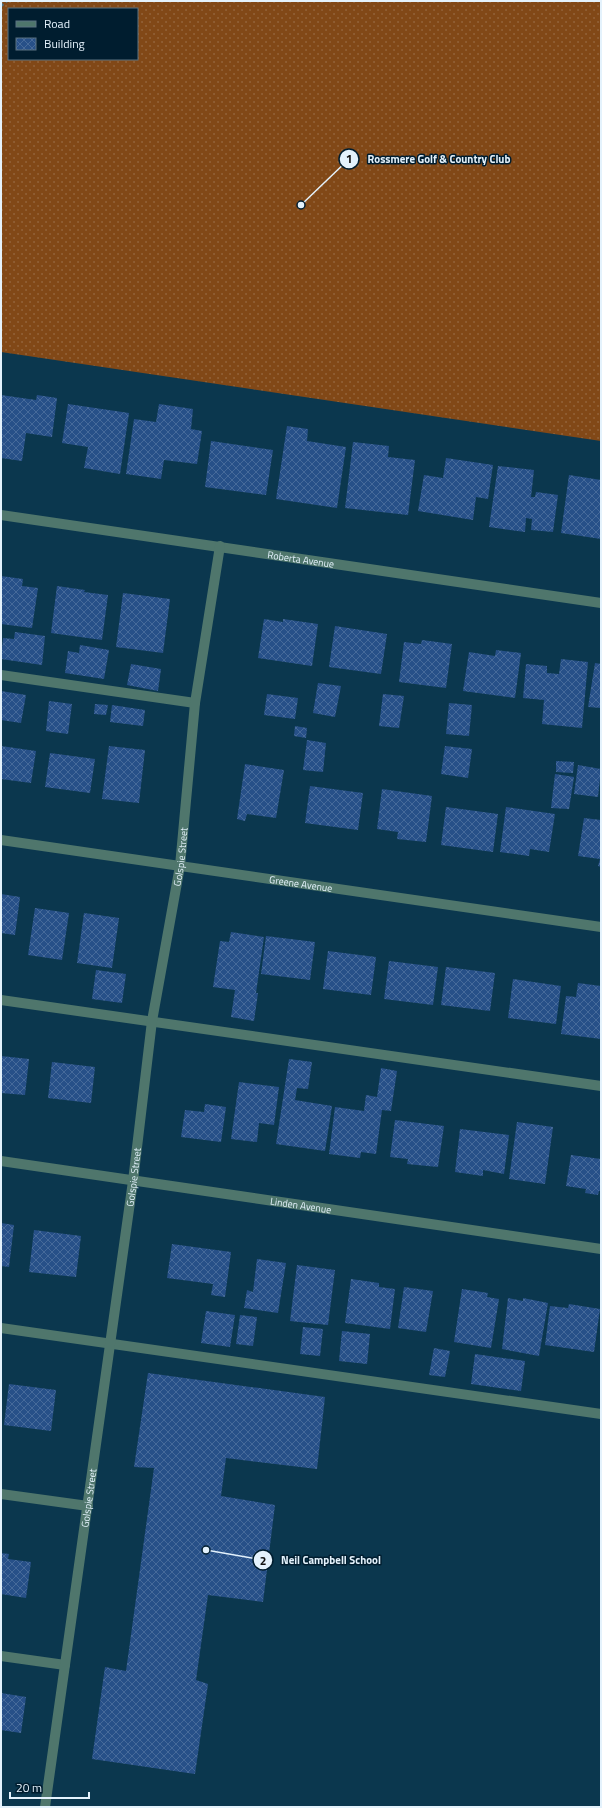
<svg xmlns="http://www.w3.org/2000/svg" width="602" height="1808" font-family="'Titillium Web',sans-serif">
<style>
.grass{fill:url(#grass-dots);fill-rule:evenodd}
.building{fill:url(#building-cross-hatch)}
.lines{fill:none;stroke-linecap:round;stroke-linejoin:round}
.path{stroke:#507386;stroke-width:2.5;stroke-dasharray:3 3;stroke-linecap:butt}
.service{stroke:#4f766c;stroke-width:10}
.minor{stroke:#4f766c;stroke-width:10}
.labels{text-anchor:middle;stroke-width:3;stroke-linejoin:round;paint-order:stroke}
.street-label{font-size:10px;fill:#e4f2fc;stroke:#001d2f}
.leader{fill:none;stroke:#e4f2fc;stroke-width:1.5}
.callout-dot{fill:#e4f2fc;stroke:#001d2f;stroke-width:1.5}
.mark-label{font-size:12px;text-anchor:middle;font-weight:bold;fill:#111}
.callout-label{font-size:11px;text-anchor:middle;font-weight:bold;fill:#e4f2fc;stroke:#001d2f;stroke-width:3;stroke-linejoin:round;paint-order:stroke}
</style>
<defs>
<pattern id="grass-dots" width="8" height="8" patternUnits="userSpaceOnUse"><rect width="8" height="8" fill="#814817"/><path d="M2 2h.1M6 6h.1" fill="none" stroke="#93633a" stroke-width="1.8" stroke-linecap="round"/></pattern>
<pattern id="building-cross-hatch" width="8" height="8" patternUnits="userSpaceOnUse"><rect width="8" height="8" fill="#275088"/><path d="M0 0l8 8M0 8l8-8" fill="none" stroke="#466a9a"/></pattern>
</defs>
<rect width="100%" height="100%" fill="#0b374e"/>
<path class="grass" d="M 1,1 L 601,1 L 601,441 L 1,352 ZM 9,9 L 137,9 L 137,59 L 9,59 Z"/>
<g class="building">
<polygon points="1,395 36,400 37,395 57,398 52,437 26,433 22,461 1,458"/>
<polygon points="68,404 129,413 120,474 84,468 88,447 62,443"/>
<polygon points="159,404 193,409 191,429 202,431 197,464 164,460 161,479 126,474 134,419 156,422"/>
<polygon points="287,426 308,429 307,441 346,447 337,508 276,499"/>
<polygon points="211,441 273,450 266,495 205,487"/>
<polygon points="353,442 389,446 388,457 415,460 408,515 345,508"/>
<polygon points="446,458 493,465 488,499 476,497 473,520 418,511 424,475 443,478"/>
<polygon points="498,466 534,470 531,497 535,497 536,492 558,495 553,532 531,530 532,519 526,518 525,532 489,527"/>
<polygon points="569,475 601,480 601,539 561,533"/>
<polygon points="1,576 23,579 22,586 38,588 32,628 1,624"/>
<polygon points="57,586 85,590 84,592 108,595 102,640 51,633"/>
<polygon points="123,593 170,599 163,653 116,647"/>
<polygon points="264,619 283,622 283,619 318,624 312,666 258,658"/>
<polygon points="335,626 387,634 381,674 329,667"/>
<polygon points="15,632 45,636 42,665 1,659 3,638 14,639"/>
<polygon points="422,640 452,644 446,688 399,682 404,642 421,644"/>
<polygon points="80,645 109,650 104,679 65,673 68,651 79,653"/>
<polygon points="496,650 521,653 515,698 463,691 469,652 495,656"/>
<polygon points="561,659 588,662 582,728 542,724 544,700 523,698 526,664 547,666 547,673 559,674"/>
<polygon points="595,663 601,664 601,708 588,707"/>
<polygon points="131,664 161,669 158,691 127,685"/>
<polygon points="318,683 341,686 335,717 313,713"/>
<polygon points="1,691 26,695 21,723 1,720"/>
<polygon points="267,694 298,698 295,719 264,715"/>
<polygon points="383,694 404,696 399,728 379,726"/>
<polygon points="49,701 72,704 68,734 46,731"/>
<polygon points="449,703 472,705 469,736 446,734"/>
<polygon points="95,704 108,705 106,715 94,714"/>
<polygon points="112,705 145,710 143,726 110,722"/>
<polygon points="295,726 307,728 306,738 294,736"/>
<polygon points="307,740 326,743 323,772 303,770"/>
<polygon points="1,746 36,751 31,783 1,779"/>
<polygon points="109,746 145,750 139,803 102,799"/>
<polygon points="445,746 472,749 468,778 441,774"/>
<polygon points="50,753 95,759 90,793 45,787"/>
<polygon points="556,761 574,762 573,773 556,772"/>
<polygon points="245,764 284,770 276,818 247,814 245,821 237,819"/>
<polygon points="578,765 601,769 598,797 574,794"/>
<polygon points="555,774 574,777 569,809 551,808"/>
<polygon points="310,786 363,793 358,830 305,823"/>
<polygon points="382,789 432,796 426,842 397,839 398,832 377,829"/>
<polygon points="446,807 498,814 493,852 441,845"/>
<polygon points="506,807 555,814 549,852 530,849 529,856 500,852"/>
<polygon points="584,818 601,820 601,867 598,866 600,859 578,856"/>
<polygon points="1,894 20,897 15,935 1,933"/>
<polygon points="35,908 69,913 62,960 28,955"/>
<polygon points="84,913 119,918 112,968 77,963"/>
<polygon points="231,932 264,937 256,993 258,993 254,1021 231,1017 235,990 213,987 220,941 229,942"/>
<polygon points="266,936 315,942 310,980 261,974"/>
<polygon points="328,951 376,957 371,995 323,989"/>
<polygon points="389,961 438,967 433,1005 384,999"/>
<polygon points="446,967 495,973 490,1011 441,1005"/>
<polygon points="96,970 126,974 122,1003 92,999"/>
<polygon points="513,979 561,986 556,1024 508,1018"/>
<polygon points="578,983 601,986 601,1039 561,1034 566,996 576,997"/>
<polygon points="1,1056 29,1059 25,1095 1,1093"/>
<polygon points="289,1059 312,1062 308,1089 297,1088 295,1100 332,1106 325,1151 276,1144"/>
<polygon points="52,1062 95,1067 91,1103 48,1098"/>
<polygon points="381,1068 397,1071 391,1111 382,1110 376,1154 361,1152 360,1158 329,1154 335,1107 364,1111 366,1095 377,1097"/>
<polygon points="239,1082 279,1087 274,1125 259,1123 257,1142 231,1139"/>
<polygon points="205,1104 226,1107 221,1142 181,1137 185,1110 204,1112"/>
<polygon points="395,1120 444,1126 438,1167 407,1164 408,1159 390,1157"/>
<polygon points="517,1122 553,1127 545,1184 509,1179"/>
<polygon points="460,1129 509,1135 504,1174 483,1170 483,1176 455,1172"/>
<polygon points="571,1155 601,1159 601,1191 599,1191 598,1195 585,1193 586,1189 566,1186"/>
<polygon points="1,1223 14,1225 9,1267 1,1266"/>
<polygon points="34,1230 81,1236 76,1277 29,1272"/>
<polygon points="172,1244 231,1252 225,1297 211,1295 213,1284 167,1278"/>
<polygon points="257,1259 286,1263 278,1313 244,1308 247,1290 253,1292"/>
<polygon points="297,1265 335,1270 328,1325 290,1321"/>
<polygon points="351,1279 379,1283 379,1287 395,1289 390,1329 345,1323"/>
<polygon points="404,1287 433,1291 426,1332 398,1328"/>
<polygon points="462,1289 488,1293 487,1297 499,1299 491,1348 454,1342"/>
<polygon points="508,1298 523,1301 523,1298 548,1303 539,1356 502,1349"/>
<polygon points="569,1304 600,1309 594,1352 545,1345 550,1306 568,1308"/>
<polygon points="206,1311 235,1315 230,1347 201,1343"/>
<polygon points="240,1315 257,1317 253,1346 236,1344"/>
<polygon points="303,1327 323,1329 320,1356 300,1354"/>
<polygon points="342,1331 370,1334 367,1364 339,1361"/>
<polygon points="434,1348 450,1351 445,1377 429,1375"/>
<polygon points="475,1354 525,1361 521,1391 471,1384"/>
<polygon points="148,1373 325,1397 317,1469 226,1458 221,1496 275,1505 263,1602 208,1595 196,1680 208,1684 195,1774 92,1759 105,1667 126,1671 154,1468 134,1467"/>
<polygon points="9,1384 56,1390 51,1431 4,1425"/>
<polygon points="1,1553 9,1554 8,1559 31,1562 26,1598 1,1594"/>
<polygon points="1,1693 26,1697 21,1733 1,1730"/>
</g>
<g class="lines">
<polyline class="path" points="1,6 7,1"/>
<g class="service">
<polyline points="1,675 195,703"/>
<polyline points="1,1000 601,1086"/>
<polyline points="1,1328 601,1414"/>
<polyline points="1,1656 65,1665"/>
</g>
<g class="minor">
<path id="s1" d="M 1,515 L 601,603"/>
<path id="s2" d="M 1,840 L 601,927"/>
<path id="s3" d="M 1,1161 L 601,1249"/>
<polyline points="1,1494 88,1506"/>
<path id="s4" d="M 45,1807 L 133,1181 L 152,1021 L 180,866 L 195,703 L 220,546"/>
</g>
</g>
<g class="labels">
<g class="street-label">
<text dy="4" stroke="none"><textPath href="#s1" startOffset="303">Roberta Avenue</textPath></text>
<text dy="4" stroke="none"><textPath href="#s4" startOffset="960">Golspie Street</textPath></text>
<text dy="4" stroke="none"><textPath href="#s2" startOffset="303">Greene Avenue</textPath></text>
<text dy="4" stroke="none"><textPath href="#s4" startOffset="636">Golspie Street</textPath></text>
<text dy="4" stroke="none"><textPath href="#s3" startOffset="303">Linden Avenue</textPath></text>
<text dy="4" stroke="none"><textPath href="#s4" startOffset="312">Golspie Street</textPath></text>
</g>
</g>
<path class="leader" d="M301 205L349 159M206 1550L263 1560"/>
<g class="callout-dot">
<circle cx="301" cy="205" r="4"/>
<circle cx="206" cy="1550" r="4"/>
<circle cx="349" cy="159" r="10"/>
<circle cx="263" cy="1560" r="10"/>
</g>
<g class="mark-label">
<text x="349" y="163">1</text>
<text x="263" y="1565">2</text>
</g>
<g class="callout-label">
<text x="439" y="163">Rossmere Golf &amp; Country Club</text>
<text x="331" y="1564">Neil Campbell School</text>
</g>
<rect width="602" height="1808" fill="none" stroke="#e4f2fc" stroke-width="4"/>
<rect x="8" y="8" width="130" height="52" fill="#001d2f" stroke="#5b7281"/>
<rect x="16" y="21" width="20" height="6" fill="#4f766c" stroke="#5b7281"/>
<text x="44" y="28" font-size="12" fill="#e4f2fc">Road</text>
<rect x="16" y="38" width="20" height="12" fill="url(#building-cross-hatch)" stroke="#5b7281"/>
<text x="44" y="48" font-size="12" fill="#e4f2fc">Building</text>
<path d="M10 1792v6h79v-6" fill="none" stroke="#e4f2fc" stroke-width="2"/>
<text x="16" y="1792" font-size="12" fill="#e4f2fc" stroke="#001d2f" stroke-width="3" paint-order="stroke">20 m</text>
</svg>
